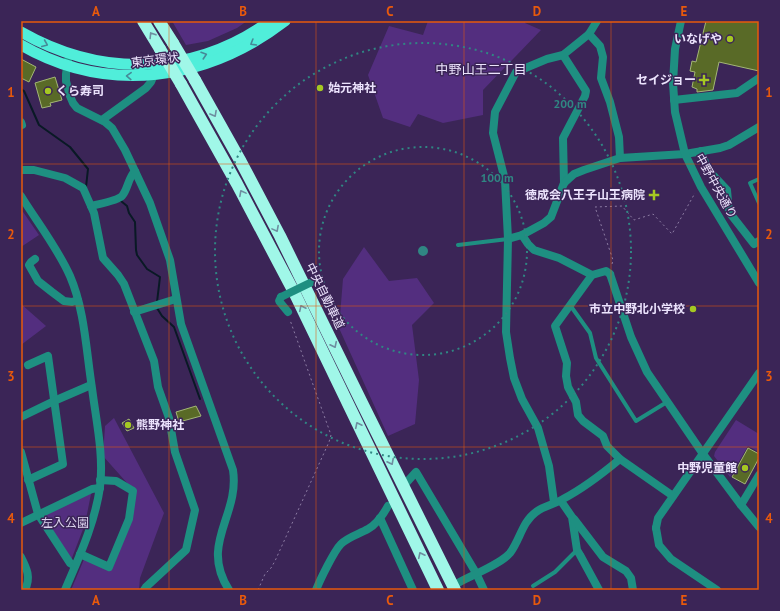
<svg xmlns="http://www.w3.org/2000/svg" width="780" height="611" font-family="'PT Sans','Noto Sans JP',sans-serif">
<style>
.green{fill:#532e7f}
.lines{fill:none;stroke-linecap:round;stroke-linejoin:round}
.stream{stroke:#091925;stroke-width:2}
.building{fill:#596a27;stroke:#a3b676}
.path{stroke:#8c7ca3;stroke-width:1;stroke-dasharray:2 3;stroke-linecap:butt}
.service{stroke:#1e8f81;stroke-width:4}
.minor{stroke:#1e8f81;stroke-width:8}
.tertiary{stroke:#1e8f81;stroke-width:8}
.trunk{stroke:#50eeda;stroke-width:11}
.motorway{stroke:#a0f7e8;stroke-width:12}
.minor-bridge{stroke:#1e8f81;stroke-width:8}
.motorway-bridge{stroke:#a0f7e8;stroke-width:12}
.oneway{stroke:#6e8ea0}
.oneway2{stroke:#468a98}
.grid{fill:none;stroke:#e8590c;stroke-width:1;stroke-opacity:0.55}
.ring{fill:none;stroke:#308683;stroke-width:2;stroke-dasharray:2 4}
.poi-dot{fill:#a5c822;stroke:#3b2557;stroke-width:1.5}
.labels{text-anchor:middle;stroke-width:3;stroke-linejoin:round;paint-order:stroke}
.poi-label{font-size:12px;font-weight:bold;fill:#ece3fd;stroke:#3b2557;text-anchor:end}
.street-label{font-size:12px;fill:#ece3fd;stroke:#3b2557}
.park-label{font-size:12px;fill:#dcd3ed;stroke:#3b2557}
.neighbourhood-label{font-size:13px;fill:#ece3fd;stroke:#3b2557}
.centre{fill:#308683;stroke:#3b2557;stroke-width:2}
.ring-label{font-size:12px;text-anchor:middle;font-weight:bold;fill:#308683;stroke:#3b2557;stroke-width:3;stroke-linejoin:round;paint-order:stroke}
.neatline{fill:none;stroke:#e8590c;stroke-width:1.5}
.grid-label{font-size:13px;text-anchor:middle;font-weight:bold;fill:#e8590c}
</style>
<rect width="100%" height="100%" fill="#3b2557"/>
<g class="green">
<polygon points="172,21 247,21 237,28 208,41 186,45"/>
<polygon points="428,21 525,21 525,23 541,30 483,90 483,115 443,123 418,114 410,127 383,118 368,75 389,26 423,35"/>
<polygon points="21,209 39,235 21,247"/>
<polygon points="364,247 389,281 417,278 434,303 412,325 419,380 415,424 388,436 339,328 343,279"/>
<polygon points="21,304 46,326 21,345"/>
<polygon points="114,418 164,513 140,578 139,590 71,590 85,557 109,567 136,493 103,456 105,426"/>
<polygon points="736,420 759,434 759,452 748,446 730,477 714,456 715,452"/>
<polygon points="92,489 85,524 70,563 38,514"/>
</g>
<g class="lines">
<g class="stream">
<polyline points="21,89 24,91 39,125 70,147 88,169 86,187"/>
<polyline points="121,201 127,206 129,213 135,222 136,250 137,255 147,269 160,277 157,302"/>
<polyline points="157,308 162,316 174,327 200,399"/>
</g>
</g>
<g class="building">
<polygon points="706,21 759,21 759,71 719,62 713,90 697,92 697,89 692,87 695,72 690,71 692,61 696,62"/>
<polygon points="21,59 36,67 29,82 21,78"/>
<polygon points="55,77 62,100 50,103 51,106 42,108 35,83"/>
<polygon points="196,406 201,416 179,422 176,412"/>
<polygon points="129,419 134,428 127,431 122,423"/>
<polygon points="748,448 759,454 759,458 745,484 732,477"/>
</g>
<g class="lines">
<g class="path">
<polyline points="612,264 613,260 595,207 622,206 634,220 653,214 672,234 695,193"/>
<polyline points="258,590 265,574 271,568 275,561 329,442 331,435 290,320"/>
</g>
<g class="service">
<polyline points="759,179 750,183 759,203"/>
<polyline points="458,245 508,239"/>
<polyline points="570,305 590,333 596,358 636,421 667,402"/>
<polyline points="533,586 555,572 577,550"/>
</g>
<g class="minor">
<polyline points="589,34 600,46 603,57 601,78 610,102 619,137 620,158"/>
<polyline points="563,55 586,91 585,96 563,138 564,183"/>
<polyline points="674,100 737,93 759,78"/>
<polyline points="102,120 146,88 151,82 154,75"/>
<polyline points="21,122 22,125"/>
<polyline points="701,151 706,165 712,174 727,190 729,212 754,244 759,241"/>
<polyline points="21,170 34,170 65,178 83,188 94,213 103,258 118,275 124,284 154,361 158,387 169,418 175,452 195,510 186,550 146,587 144,590"/>
<path d="M 91,206 C 98,204 117,201 122,196 C 128,189 128,178 135,171"/>
<polyline points="522,235 528,244 534,250 559,258 592,275"/>
<polyline points="508,239 522,235 544,223 551,217 564,183 574,174 584,170 620,158 685,154 720,148 729,145 759,127"/>
<polyline points="35,259 31,262 29,265 38,281 52,292 64,301 72,302 78,300"/>
<polyline points="610,274 606,271 592,275 555,326 567,363 566,376 568,387 576,402 578,415 583,421 603,436 607,446 620,459"/>
<polyline points="281,297 279,301 288,312"/>
<polyline points="134,312 176,299"/>
<polyline points="28,365 48,356 63,464 28,480"/>
<polyline points="21,417 54,401 91,385"/>
<polyline points="21,452 38,514 70,563 75,566"/>
<polyline points="407,482 416,472 476,573 484,590"/>
<polyline points="561,501 572,517 577,550 580,555 599,590"/>
<polyline points="554,502 549,466 538,428 522,399 514,378 510,358 506,332 508,239 505,180 493,133 495,112 516,72 547,59 563,55 589,34 597,21"/>
<polyline points="741,505 759,475"/>
<polyline points="380,518 413,590"/>
<polyline points="574,519 603,557 626,571 631,578 633,590"/>
<polyline points="21,523 92,489 100,488"/>
<polyline points="656,528 659,545 671,559 717,590"/>
<polyline points="80,554 109,567 129,519 133,491 116,481 100,480"/>
<path d="M 21,557 C 27,569 31,577 25,590"/>
<path d="M 316,590 C 320,580 334,551 341,544 C 348,537 359,534 368,529 C 377,524 383,515 388,506"/>
</g>
<g class="tertiary">
<polyline points="681,21 675,49 673,83 675,112 685,154 701,187 759,283"/>
<path d="M 68,60 L 66,74 L 66,81 L 70,96 L 73,103 L 77,108 L 105,122 L 112,128 L 125,150 L 150,203 L 170,260 L 181,324 L 233,470 C 240,516 199,543 229,590"/>
<path d="M 21,196 C 37,222 57,247 70,276 C 85,311 86,350 92,388 C 96,420 104,455 100,487 C 95,523 79,557 65,590"/>
<polyline points="610,274 631,337 647,372 703,454 741,505 759,527"/>
<polyline points="656,528 658,518 759,373"/>
<path d="M 458,583 C 472,575 501,564 510,553 C 520,540 522,522 536,512 C 545,505 554,505 563,499 C 584,488 602,474 620,459 L 673,496"/>
</g>
<g class="trunk">
<path d="M 21,32 C 102,78 194,76 270,21"/>
<path d="M 21,45 C 108,95 207,81 285,21"/>
</g>
<g class="motorway">
<polyline points="143,21 160,49"/>
<polyline points="159,21 173,43"/>
<polyline points="195,80 241,162 280,236 362,403 455,590"/>
<polyline points="181,84 237,184 295,294 438,590"/>
</g>
<polyline class="minor-bridge" points="281,297 316,280"/>
<g class="motorway-bridge">
<polyline points="173,43 195,80"/>
<polyline points="160,49 181,84"/>
</g>
</g>
<defs><path id="oneway-chevron" d="M-2-3.5L2.5 0L-2 3.5" fill="none" stroke-width="1.6" stroke-linecap="round" stroke-linejoin="round"/></defs>
<g class="oneway">
<use href="#oneway-chevron" transform="translate(152 35) rotate(-122)"/>
<use href="#oneway-chevron" transform="translate(214 114) rotate(61)"/>
<use href="#oneway-chevron" transform="translate(242 193) rotate(-118)"/>
<use href="#oneway-chevron" transform="translate(276 229) rotate(62)"/>
<use href="#oneway-chevron" transform="translate(302 308) rotate(-116)"/>
<use href="#oneway-chevron" transform="translate(334 345) rotate(64)"/>
<use href="#oneway-chevron" transform="translate(358 425) rotate(-116)"/>
<use href="#oneway-chevron" transform="translate(391 462) rotate(63)"/>
<use href="#oneway-chevron" transform="translate(421 555) rotate(-116)"/>
</g>
<g class="oneway2">
<use href="#oneway-chevron" transform="translate(253 43) rotate(149)"/>
<use href="#oneway-chevron" transform="translate(45 44) rotate(23)"/>
<use href="#oneway-chevron" transform="translate(204 55) rotate(-18)"/>
<use href="#oneway-chevron" transform="translate(129 76) rotate(-178)"/>
</g>
<path class="grid" d="M 169,21 L 169,590M 316,21 L 316,590M 464,21 L 464,590M 611,21 L 611,590M 21,164 L 759,164M 21,306 L 759,306M 21,447 L 759,447"/>
<g class="ring">
<circle cx="423" cy="251" r="104"/>
<circle cx="423" cy="251" r="208"/>
</g>
<g class="poi-dot">
<circle cx="730" cy="39" r="4"/>
<path d="M702 74h4v4h4v4h-4v4h-4v-4h-4v-4h4z"/>
<circle cx="320" cy="88" r="4"/>
<circle cx="48" cy="91" r="4"/>
<path d="M652 189h4v4h4v4h-4v4h-4v-4h-4v-4h4z"/>
<circle cx="693" cy="309" r="4"/>
<circle cx="128" cy="425" r="4"/>
<circle cx="745" cy="468" r="4"/>
</g>
<g class="labels">
<g class="poi-label">
<text x="722" y="43">いなげや</text>
<text x="696" y="84">セイジョー</text>
<text x="328" y="92" text-anchor="start">始元神社</text>
<text x="56" y="95" text-anchor="start">くら寿司</text>
<text x="645" y="199">徳成会八王子山王病院</text>
<text x="685" y="313">市立中野北小学校</text>
<text x="136" y="429" text-anchor="start">熊野神社</text>
<text x="737" y="472">中野児童館</text>
</g>
<g class="street-label">
<text transform="translate(155 60) rotate(-7)" y="4">東京環状</text>
<text transform="translate(716 186) rotate(61)" y="4">中野中央通り</text>
<text transform="translate(325 296) rotate(64)" y="4">中央自動車道</text>
</g>
<g class="park-label">
<text x="65" y="527">左入公園</text>
</g>
<g class="neighbourhood-label">
<text x="481" y="74">中野山王二丁目</text>
</g>
</g>
<circle cx="423" cy="251" r="6" class="centre"/>
<g class="ring-label">
<text x="570" y="108">200 m</text>
<text x="497" y="182">100 m</text>
</g>
<rect width="780" height="611" fill="none" stroke="#3b2557" stroke-width="44"/>
<rect x="22" y="22" width="736" height="567" class="neatline"/>
<g class="grid-label">
<text x="96" y="16">A</text>
<text x="243" y="16">B</text>
<text x="390" y="16">C</text>
<text x="537" y="16">D</text>
<text x="684" y="16">E</text>
<text x="11" y="97">1</text>
<text x="769" y="97">1</text>
<text x="11" y="239">2</text>
<text x="769" y="239">2</text>
<text x="11" y="381">3</text>
<text x="769" y="381">3</text>
<text x="11" y="523">4</text>
<text x="769" y="523">4</text>
<text x="96" y="605">A</text>
<text x="243" y="605">B</text>
<text x="390" y="605">C</text>
<text x="537" y="605">D</text>
<text x="684" y="605">E</text>
</g>
</svg>
